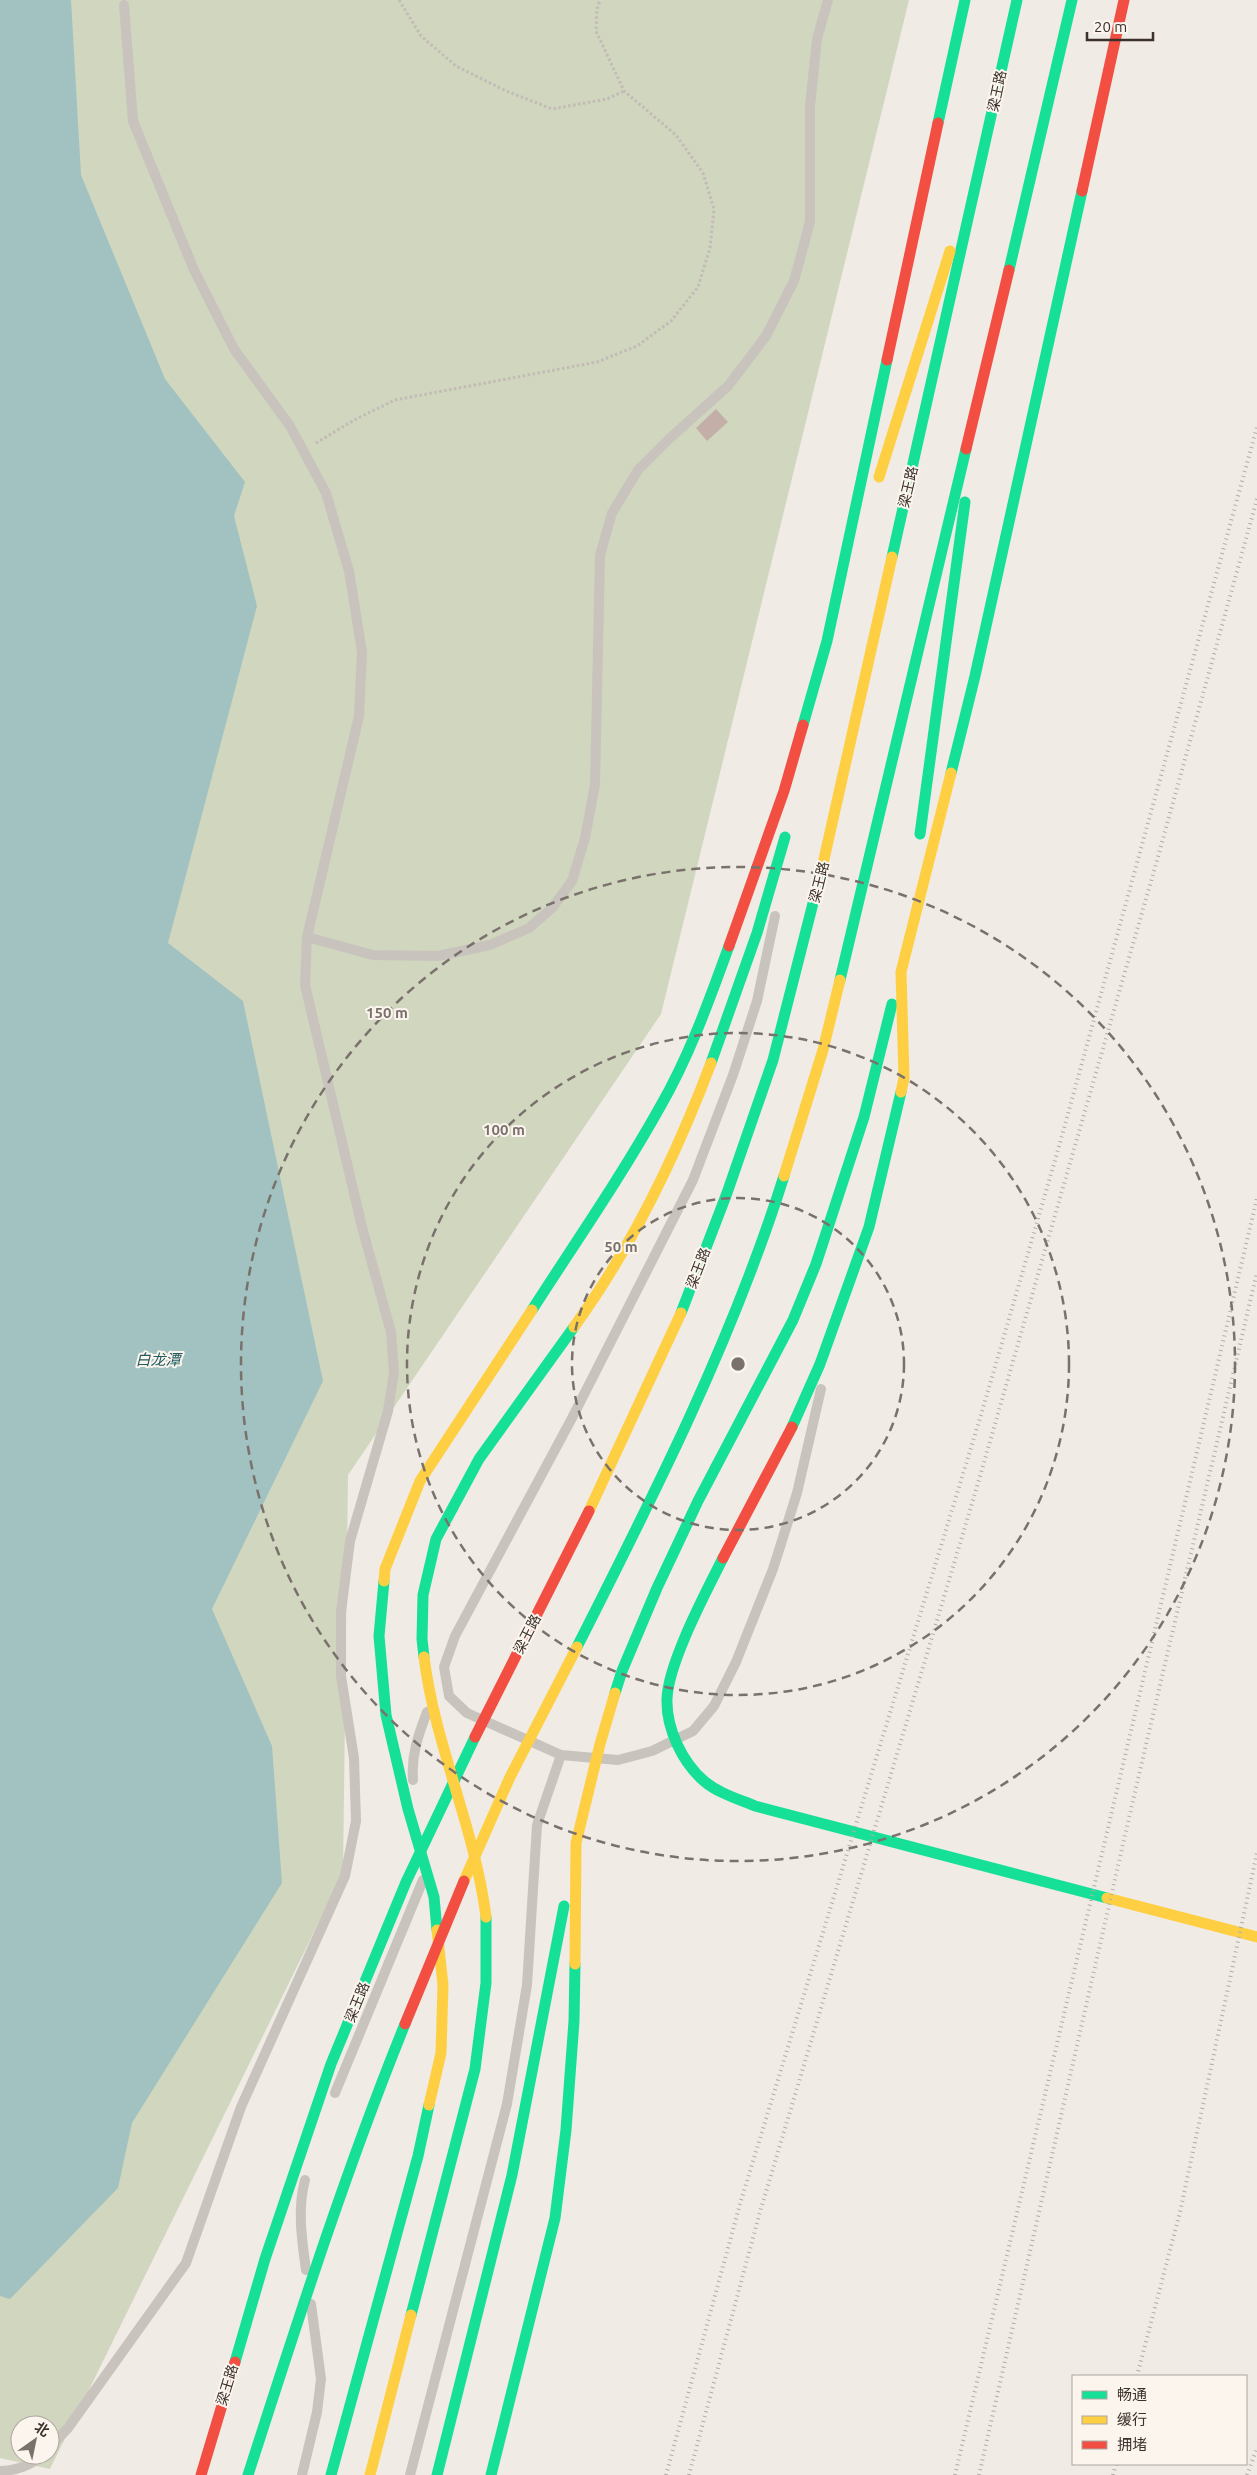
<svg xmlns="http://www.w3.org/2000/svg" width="1257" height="2475" font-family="Ubuntu,'Noto Sans SC',sans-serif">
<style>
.green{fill:#d1d6bf;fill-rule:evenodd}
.water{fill:#a1c2c1}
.building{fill:#c3afa7}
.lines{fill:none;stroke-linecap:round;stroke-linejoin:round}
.path{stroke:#c2bbb6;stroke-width:3;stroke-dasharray:2.5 2.5;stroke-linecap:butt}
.lane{stroke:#c9c3be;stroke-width:10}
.fast{stroke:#16e098;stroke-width:11}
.slow{stroke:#ffcf43;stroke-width:11}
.jam{stroke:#f24e42;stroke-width:11}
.rail{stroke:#b1aca8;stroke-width:4;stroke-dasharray:1 4;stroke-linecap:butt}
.ring{fill:none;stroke:#7a716c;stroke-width:2.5;stroke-dasharray:9 6}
.labels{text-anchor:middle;stroke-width:4;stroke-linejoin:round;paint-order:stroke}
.street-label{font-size:14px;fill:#3b302b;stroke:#fbf5ee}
.water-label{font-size:15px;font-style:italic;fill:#1f5a5e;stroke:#fbf5ee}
.centre{fill:#7a716c;stroke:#fbf5ee;stroke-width:2.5}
.ring-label{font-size:15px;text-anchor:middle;font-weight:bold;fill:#7a716c;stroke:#fbf5ee;stroke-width:4;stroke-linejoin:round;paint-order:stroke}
</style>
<rect width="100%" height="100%" fill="#f0ebe5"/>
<path class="green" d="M 0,0 L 909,0 L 661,1014 L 348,1475 L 343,1873 L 50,2469 L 0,2458 ZM 20,2425 L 50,2425 L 50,2455 L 20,2455 Z"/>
<polygon class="water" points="0,0 71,0 81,175 165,379 245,482 234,516 257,606 168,943 243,1001 323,1381 212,1609 272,1746 282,1883 132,2123 118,2188 10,2299 0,2296"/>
<polygon class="building" points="716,409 728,422 707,441 696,428"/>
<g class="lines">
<g class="path">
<polyline points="399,0 421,36 456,66 504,90 552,109 607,99 624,91"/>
<polyline points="316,443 356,419 395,400 597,362 637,346 671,321 698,287 710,248 714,209 703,173 676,135 624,91 596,31 597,9 600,0"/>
</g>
<g class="lane">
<polyline points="775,916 757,1001 733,1075 693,1180 572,1418 455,1636 444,1667 449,1696 467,1713 561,1755 618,1760 652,1751 693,1731 714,1706 736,1662 773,1569 797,1493 821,1389"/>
<polyline points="307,937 373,955 438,956 490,945 529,928 552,908 572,881 585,838 595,785 600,555 612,513 638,470 669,439 728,386 766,336 794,281 810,222 810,106 817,39 828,0"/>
<path d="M 413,1780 C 411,1755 418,1736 427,1712"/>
<polyline points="335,2093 423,1880"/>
<path d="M 305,2180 C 297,2209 302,2240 306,2270"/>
<polyline points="50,2447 68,2428 186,2263 241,2107 345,1876 356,1821 354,1758 341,1676 341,1612 350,1541 388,1411 394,1372 391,1332 362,1227 305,985 307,937 359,716 362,652 349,571 326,493 290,426 234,349 194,270 133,121 124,5"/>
<path d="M 0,2471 C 14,2471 33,2465 42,2455"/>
<polyline points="302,2475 317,2412 321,2379 311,2304"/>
<polyline points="410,2475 507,2104 527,1985 537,1825 561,1755"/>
</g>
<g class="fast">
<polyline points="938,123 965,0"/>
<polyline points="1009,270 1072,0"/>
<polyline points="892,557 1017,0"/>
<polyline points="803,725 827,641 887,360"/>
<polyline points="951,773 975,676 1082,191"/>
<polyline points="920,834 965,502"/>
<polyline points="840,980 966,449"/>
<polyline points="711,1063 757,933 785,837"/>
<path d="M 532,1310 C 575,1243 621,1177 660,1107 C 689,1057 709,1001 729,946"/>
<polyline points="681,1313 727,1193 773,1060 822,868"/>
<polyline points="792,1427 820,1364 869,1227 901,1092"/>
<path d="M 723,1558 C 706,1592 668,1663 667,1699 C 666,1728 682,1762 704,1781 C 718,1793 738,1799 755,1806 L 1107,1898"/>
<polyline points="384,1581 379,1636 386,1715 408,1809 434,1897 437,1930"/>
<path d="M 577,1647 C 655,1493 732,1341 784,1176"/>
<polyline points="424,1657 422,1639 423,1595 436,1539 479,1459 574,1327"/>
<polyline points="615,1693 622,1671 657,1588 698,1501 793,1320 816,1264 864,1117 892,1004"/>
<polyline points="411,2315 475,2069 486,1983 486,1917"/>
<polyline points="235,2362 265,2259 331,2064 406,1882 475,1737"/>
<path d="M 248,2475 C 297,2323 345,2172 405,2024"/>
<polyline points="331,2475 418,2156 429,2105"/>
<polyline points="437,2475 512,2175 564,1906"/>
<polyline points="491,2475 555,2218 566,2130 574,2021 575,1964"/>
</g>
<g class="slow">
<polyline points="879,477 950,251"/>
<polyline points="822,868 892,557"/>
<polyline points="901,1092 904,1078 901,972 951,773"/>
<polyline points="784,1176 823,1050 840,980"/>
<path d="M 574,1327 C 632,1247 676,1156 711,1063"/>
<polyline points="589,1511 681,1313"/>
<polyline points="384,1581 385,1569 420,1481 532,1310"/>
<path d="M 424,1657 C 435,1746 475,1828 486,1917"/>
<polyline points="464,1881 510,1777 577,1647"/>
<polyline points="1107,1898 1257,1937"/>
<polyline points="575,1964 576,1843 600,1744 615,1693"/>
<polyline points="429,2105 441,2053 443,1985 437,1930"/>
<polyline points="370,2475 411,2315"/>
</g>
<g class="jam">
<polyline points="1082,191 1124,0"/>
<polyline points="887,360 938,123"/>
<polyline points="966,449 1009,270"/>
<polyline points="729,946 784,791 803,725"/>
<polyline points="723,1558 792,1427"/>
<polyline points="475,1737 589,1511"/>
<polyline points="405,2024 464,1881"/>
<polyline points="201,2475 235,2362"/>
</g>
<g class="rail">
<polyline points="1137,2376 1180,2212 1257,1853"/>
<polyline points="666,2475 740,2204 981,1415 1058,1150 1257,427"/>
<polyline points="689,2475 760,2212 976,1490 1156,864 1257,499"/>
<polyline points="955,2475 1257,1198"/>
<polyline points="979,2475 1134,1796 1257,1272"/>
<polyline points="1113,2475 1116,2464"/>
<polyline points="1247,2475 1257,2448"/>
</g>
</g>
<g class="ring">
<circle cx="738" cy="1364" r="166"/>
<circle cx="738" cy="1364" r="331"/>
<circle cx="738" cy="1364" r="497"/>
</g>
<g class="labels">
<g class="street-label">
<text transform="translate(997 91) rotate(-78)" y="5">梁王路</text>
<text transform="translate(908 487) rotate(-77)" y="5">梁王路</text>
<text transform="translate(819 882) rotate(-76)" y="5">梁王路</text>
<text transform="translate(698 1268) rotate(-69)" y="5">梁王路</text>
<text transform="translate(527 1634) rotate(-63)" y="5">梁王路</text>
<text transform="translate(357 2002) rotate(-68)" y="5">梁王路</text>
<text transform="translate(227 2385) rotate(-73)" y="5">梁王路</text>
</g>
<g class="water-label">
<text x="158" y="1365">白龙潭</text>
</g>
</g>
<circle cx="738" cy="1364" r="8" class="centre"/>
<g class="ring-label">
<text x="387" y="1018">150 m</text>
<text x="504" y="1135">100 m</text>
<text x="621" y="1252">50 m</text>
</g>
<rect x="1072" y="2375" width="175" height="90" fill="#fbf5ee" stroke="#aea6a0"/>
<rect x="1082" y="2391" width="25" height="8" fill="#16e098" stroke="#aea6a0"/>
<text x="1117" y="2400" font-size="15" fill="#3b302b">畅通</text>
<rect x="1082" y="2416" width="25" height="8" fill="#ffcf43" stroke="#aea6a0"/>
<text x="1117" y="2425" font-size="15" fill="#3b302b">缓行</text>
<rect x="1082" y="2441" width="25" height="8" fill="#f24e42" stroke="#aea6a0"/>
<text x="1117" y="2450" font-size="15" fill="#3b302b">拥堵</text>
<g transform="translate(35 2440) rotate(33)"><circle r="24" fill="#fbf5ee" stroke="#aea6a0"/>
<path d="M0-4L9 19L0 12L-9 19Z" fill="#7a716c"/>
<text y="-8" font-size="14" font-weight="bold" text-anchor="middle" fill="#3b302b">北</text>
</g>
<path d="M1087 32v8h66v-8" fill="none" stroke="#3b302b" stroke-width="2.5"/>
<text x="1094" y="32" font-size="15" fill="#3b302b" stroke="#fbf5ee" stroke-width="4" paint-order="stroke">20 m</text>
</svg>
